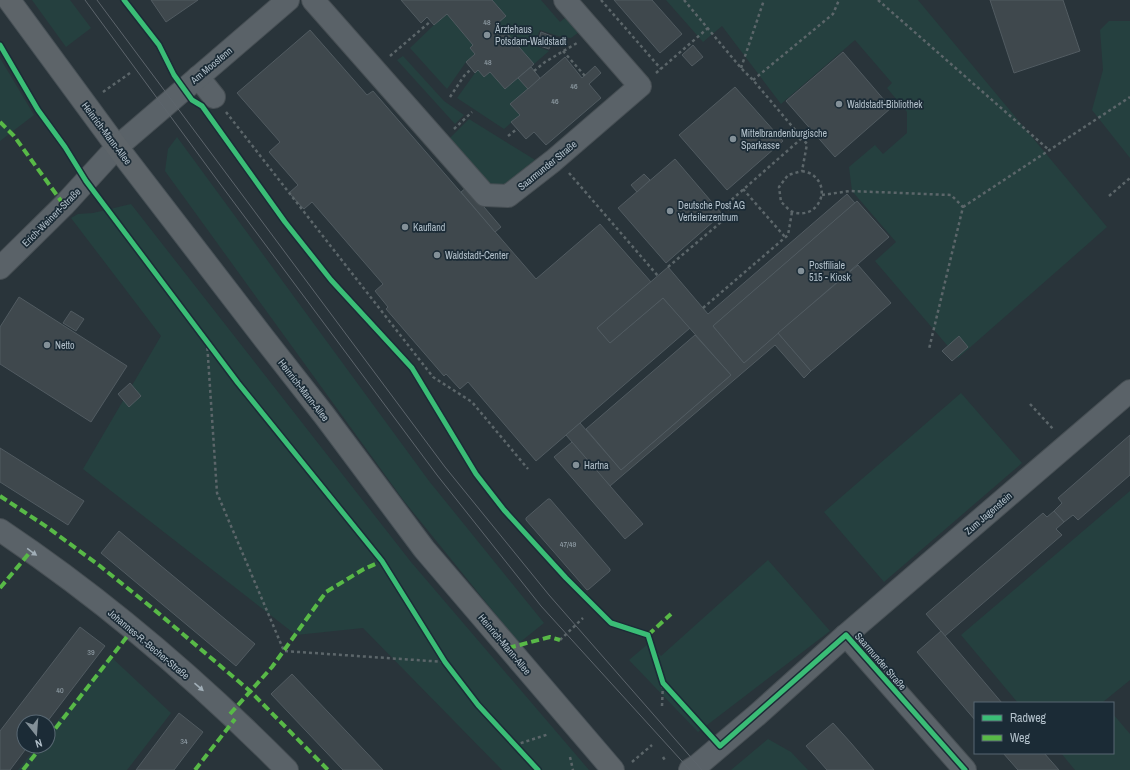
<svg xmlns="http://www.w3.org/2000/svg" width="1130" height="770" font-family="'Archivo Narrow',sans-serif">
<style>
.green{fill:#25403f}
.building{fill:#3f484d;stroke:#515b61}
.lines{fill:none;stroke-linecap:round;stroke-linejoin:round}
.minor-casing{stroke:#474f54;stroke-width:24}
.major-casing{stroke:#475056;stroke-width:24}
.path{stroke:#5c666a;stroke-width:2.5;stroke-dasharray:3 3;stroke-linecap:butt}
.minor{stroke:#5a6268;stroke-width:22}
.major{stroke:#5d6469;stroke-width:22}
.tram{stroke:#5d656c;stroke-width:1}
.quiet{stroke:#58b947;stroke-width:4;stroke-dasharray:8 4;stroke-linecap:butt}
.cycleway-casing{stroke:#1b2b36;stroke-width:8}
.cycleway{stroke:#3abd76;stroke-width:5}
.oneway{fill:#a1aeb7}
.poi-dot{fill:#839098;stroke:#1b2b36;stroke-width:1.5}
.labels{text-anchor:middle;stroke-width:3.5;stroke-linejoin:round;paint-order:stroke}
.number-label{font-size:8px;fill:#96a3ac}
.poi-label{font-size:10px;fill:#b3c1cb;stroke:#1b2b36;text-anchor:start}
.street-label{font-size:10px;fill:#b3c1cb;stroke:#1b2b36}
</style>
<rect width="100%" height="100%" fill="#29343a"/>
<g class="green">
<polygon points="32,0 70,0 91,28 66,47"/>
<polygon points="492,0 541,0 560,22 571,13 583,29 571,38 558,36 540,30 533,45 549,51 534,64 498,23 506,16"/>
<polygon points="666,0 918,0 1107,227 958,358 875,261 896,242 852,191 849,167 875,145 883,154 907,133 907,112 887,88 892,83 855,40 781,104 722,26 703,42"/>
<polygon points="447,14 473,45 470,48 475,54 466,62 447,89 410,48 434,25"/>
<polygon points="1109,21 1130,21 1130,158 1092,110 1103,70 1100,30"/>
<polygon points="403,56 444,101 464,115 455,124 397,60"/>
<polygon points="0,58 34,115 0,141"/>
<polygon points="478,70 484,77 490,72 505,89 518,78 528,89 510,104 520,115 504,129 457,98 475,73"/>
<polygon points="469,119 540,163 505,186 487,183 448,140"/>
<polygon points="177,137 429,481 544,623 519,643 404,501 165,171 168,149"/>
<polygon points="131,204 411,562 589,770 502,770 363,628 296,635 83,469 161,336 71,218 78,214 93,213"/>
<polygon points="961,393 1022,463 884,582 824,512"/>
<polygon points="1130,491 1130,680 1103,702 1103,703 1018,703 961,635"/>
<polygon points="768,560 830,631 698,732 629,660 649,643 661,656"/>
<polygon points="110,656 171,713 127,770 18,770 37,746 48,746 48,733"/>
<polygon points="1113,714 1130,734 1130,770 1075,770 1061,753 1113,753"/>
<polygon points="768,739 791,752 808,770 731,770"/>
</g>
<g class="building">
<polygon points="151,0 198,0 166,22"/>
<polygon points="401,0 492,0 506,16 498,23 534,64 505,89 490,72 484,77 478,70 475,73 466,62 475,54 470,48 473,45 447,14 434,25 427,17 421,23"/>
<polygon points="614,0 652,0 682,34 660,53"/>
<polygon points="990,0 1063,0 1080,51 1014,73"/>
<polygon points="310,30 367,95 373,91 536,279 600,224 651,282 597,328 610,343 663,298 690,328 536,461 468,382 460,389 446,374 444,376 386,309 388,307 375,291 383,284 312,202 304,209 289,193 298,185 269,152 280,142 237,93"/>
<polygon points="541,32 554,37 549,49 537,45"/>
<polygon points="693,45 703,57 692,66 682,55"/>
<polygon points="843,52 891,108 835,157 786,101"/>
<polygon points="565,57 582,78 595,66 601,73 589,84 601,98 546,145 534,132 526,139 511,122 520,115 510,104"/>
<polygon points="531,67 540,78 528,89 518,78"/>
<polygon points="735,87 783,141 727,190 679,135"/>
<polygon points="675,159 722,214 666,263 618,208"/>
<polygon points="644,174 650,180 637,192 631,185"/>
<polygon points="467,187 501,227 495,232 461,192"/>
<polygon points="847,194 855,203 713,326 744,363 778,333 811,371 804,378 775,345 610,486 566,435 580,423 621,470 731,375 663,298 610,343 597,328 668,267 708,314"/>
<polygon points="857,201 889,237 744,363 713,326"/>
<polygon points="858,265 891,303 811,371 778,333"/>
<polygon points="19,297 127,366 91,422 0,364 0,327"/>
<polygon points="71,311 84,319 76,331 63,323"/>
<polygon points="695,335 731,375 621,470 586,429"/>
<polygon points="959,336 968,347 952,361 942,351"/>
<polygon points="130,383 141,396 129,407 118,394"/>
<polygon points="1130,435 1130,475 1078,520 1073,515 1064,522 1054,511 1062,503 1058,498"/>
<polygon points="572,442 643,524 625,539 554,457"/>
<polygon points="0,448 84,501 68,525 0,482"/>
<polygon points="548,499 550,499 610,569 610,571 589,589 587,590 526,520 526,518"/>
<polygon points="1054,511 1064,522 1056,529 1062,535 945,636 926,614 1043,513 1047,517"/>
<polygon points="119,531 255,644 236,666 101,553"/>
<polygon points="80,627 105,646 47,722 24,722 24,746 28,746 10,770 0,770 0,731"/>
<polygon points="941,631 1002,703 975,703 975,720 917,652"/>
<polygon points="292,674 383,770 343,770 271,694"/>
<polygon points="179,713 203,732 174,770 136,770"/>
<polygon points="833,723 851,743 874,770 827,770 806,746"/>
<polygon points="1003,753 1044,753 1059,770 1018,770"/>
</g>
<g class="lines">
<g class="minor-casing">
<g id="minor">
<polyline points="313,0 485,195 508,196 553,161 640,86 565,0"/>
<polyline points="198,77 214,97"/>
<polyline points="0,268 64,205 117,147 288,0"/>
<path d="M 0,530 C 103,599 200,682 287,770"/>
<polyline points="846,635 965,770"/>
<polyline points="690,770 698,765 757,715 846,635 1130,391"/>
</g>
</g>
<g class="major-casing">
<polyline id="major" points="9,0 117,147 263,337 324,415 424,549 613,770"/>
</g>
<g class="path">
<polyline points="124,0 159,45 173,73"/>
<polyline points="601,0 661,69"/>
<polyline points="684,0 741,68 753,80 807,144 802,171"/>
<polyline points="878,0 1049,150"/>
<polyline points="563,51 585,76"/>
<polyline points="390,56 431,21"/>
<polyline points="741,68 764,0"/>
<polyline points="534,71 545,62 577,43"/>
<polyline points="656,73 708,28"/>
<polyline points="753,80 833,14 839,0"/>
<polyline points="103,92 130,73"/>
<polyline points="450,97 464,76 471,69"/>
<polyline points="226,112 433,377 472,402 528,469"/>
<polyline points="454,129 472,112"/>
<polyline points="508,136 517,129"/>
<path d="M 802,171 C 806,172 811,173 814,176 C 832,191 816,220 793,212 C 789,211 785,205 781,202 L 779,187 L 788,175 Z"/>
<polyline points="569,173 658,276"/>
<polyline points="743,189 785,237"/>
<polyline points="822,195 850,191 951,195 963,207 929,349"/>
<polyline points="1109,196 1130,178"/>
<polyline points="963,207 1130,97"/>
<polyline points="668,267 727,217 729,202 802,138"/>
<polyline points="703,308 788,235 792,212"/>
<polyline points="207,342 217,493 284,651 445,662"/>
<polyline points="1030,404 1054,430"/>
<polyline points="560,640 583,618"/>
<polyline points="662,706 663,683"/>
<polyline points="515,745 549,734"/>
<polyline points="570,757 573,770"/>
<polyline points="663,757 666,762"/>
<polyline points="632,762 652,745"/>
</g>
<use href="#minor" class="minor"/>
<use href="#major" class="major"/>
<g class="tram">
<polyline points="85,0 215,177 437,475 541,606 690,770"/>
<polyline points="97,0 445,467 549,595 702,770"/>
</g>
<g class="quiet">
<polyline points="0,122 14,136 64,205"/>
<polyline points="0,496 47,527 100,566 151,607 250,691 328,770"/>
<polyline points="0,588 31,551"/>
<polyline points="648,635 671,614"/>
<polyline points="508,648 550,637 560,640"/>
<polyline points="230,714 272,667 326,592 364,569 382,561"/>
<polyline points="48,738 133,629"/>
<polyline points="23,770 42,746"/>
<polyline points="195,770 235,719"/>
</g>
<g class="cycleway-casing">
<g id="cycleway">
<polyline points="124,0 159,45 174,75 192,100 202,106 285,222 331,280 412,368 476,474 504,510 566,578 611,623 648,635 663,683 720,746 846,635 965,770"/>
<polyline points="0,45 38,110 65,147 86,181 238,383 382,561 445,662 478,705 538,770"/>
</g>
</g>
<use href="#cycleway" class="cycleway"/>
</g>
<defs><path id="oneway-solid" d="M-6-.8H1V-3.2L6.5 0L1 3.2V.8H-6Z"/></defs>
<g class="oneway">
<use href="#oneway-solid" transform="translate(32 552) rotate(36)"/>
<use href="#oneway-solid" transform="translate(199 687) rotate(41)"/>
</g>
<g class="poi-dot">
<circle cx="487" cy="35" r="4"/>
<circle cx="839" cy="104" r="4"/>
<circle cx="733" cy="139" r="4"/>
<circle cx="670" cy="211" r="4"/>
<circle cx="405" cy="227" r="4"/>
<circle cx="437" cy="255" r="4"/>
<circle cx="801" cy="271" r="4"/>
<circle cx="47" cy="345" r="4"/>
<circle cx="576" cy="465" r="4"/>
</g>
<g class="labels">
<g class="number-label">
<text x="487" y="25">48</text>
<text x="488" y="65">48</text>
<text x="574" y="89">46</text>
<text x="555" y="104">46</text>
<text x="568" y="547">47/49</text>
<text x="91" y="655">39</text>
<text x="60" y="693">40</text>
<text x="184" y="744">34</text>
</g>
<g class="poi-label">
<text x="495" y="33">Ärztehaus<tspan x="495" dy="12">Potsdam-Waldstadt</tspan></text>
<text x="847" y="108">Waldstadt-Bibliothek</text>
<text x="741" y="137">Mittelbrandenburgische<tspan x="741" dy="12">Sparkasse</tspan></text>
<text x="678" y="209">Deutsche Post AG<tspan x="678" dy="12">Verteilerzentrum</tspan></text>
<text x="413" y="231">Kaufland</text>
<text x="445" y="259">Waldstadt-Center</text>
<text x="809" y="269">Postfiliale<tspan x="809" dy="12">515 - Kiosk</tspan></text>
<text x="55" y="349">Netto</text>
<text x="584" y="469">Hartna</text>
</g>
<g class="street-label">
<text transform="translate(211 65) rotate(-40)" y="4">Am Moosfenn</text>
<text transform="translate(107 133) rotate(53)" y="4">Heinrich-Mann-Allee</text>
<text transform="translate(547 165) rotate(-39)" y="4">Saarmunder Straße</text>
<text transform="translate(51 217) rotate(-45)" y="4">Erich-Weinert-Straße</text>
<text transform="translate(304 390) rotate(52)" y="4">Heinrich-Mann-Allee</text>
<text transform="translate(988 513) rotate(-41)" y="4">Zum Jagenstein</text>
<text transform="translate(149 644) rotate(40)" y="4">Johannes-R.-Becher-Straße</text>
<text transform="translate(505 644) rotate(50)" y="4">Heinrich-Mann-Allee</text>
<text transform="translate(881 661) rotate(49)" y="4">Saarmunder Straße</text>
</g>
</g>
<rect x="974" y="702" width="140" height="52" fill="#1b2b36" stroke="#586772"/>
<rect x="982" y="715" width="20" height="6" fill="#3abd76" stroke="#586772"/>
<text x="1010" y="722" font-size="12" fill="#b3c1cb">Radweg</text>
<rect x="982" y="735" width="20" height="6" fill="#58b947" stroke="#586772"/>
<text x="1010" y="742" font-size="12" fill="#b3c1cb">Weg</text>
<g transform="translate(36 734) rotate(163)"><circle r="19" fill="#1b2b36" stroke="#586772"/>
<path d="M0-3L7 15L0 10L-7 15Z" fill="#839098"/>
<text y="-6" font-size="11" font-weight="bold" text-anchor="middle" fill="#b3c1cb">N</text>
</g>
</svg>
